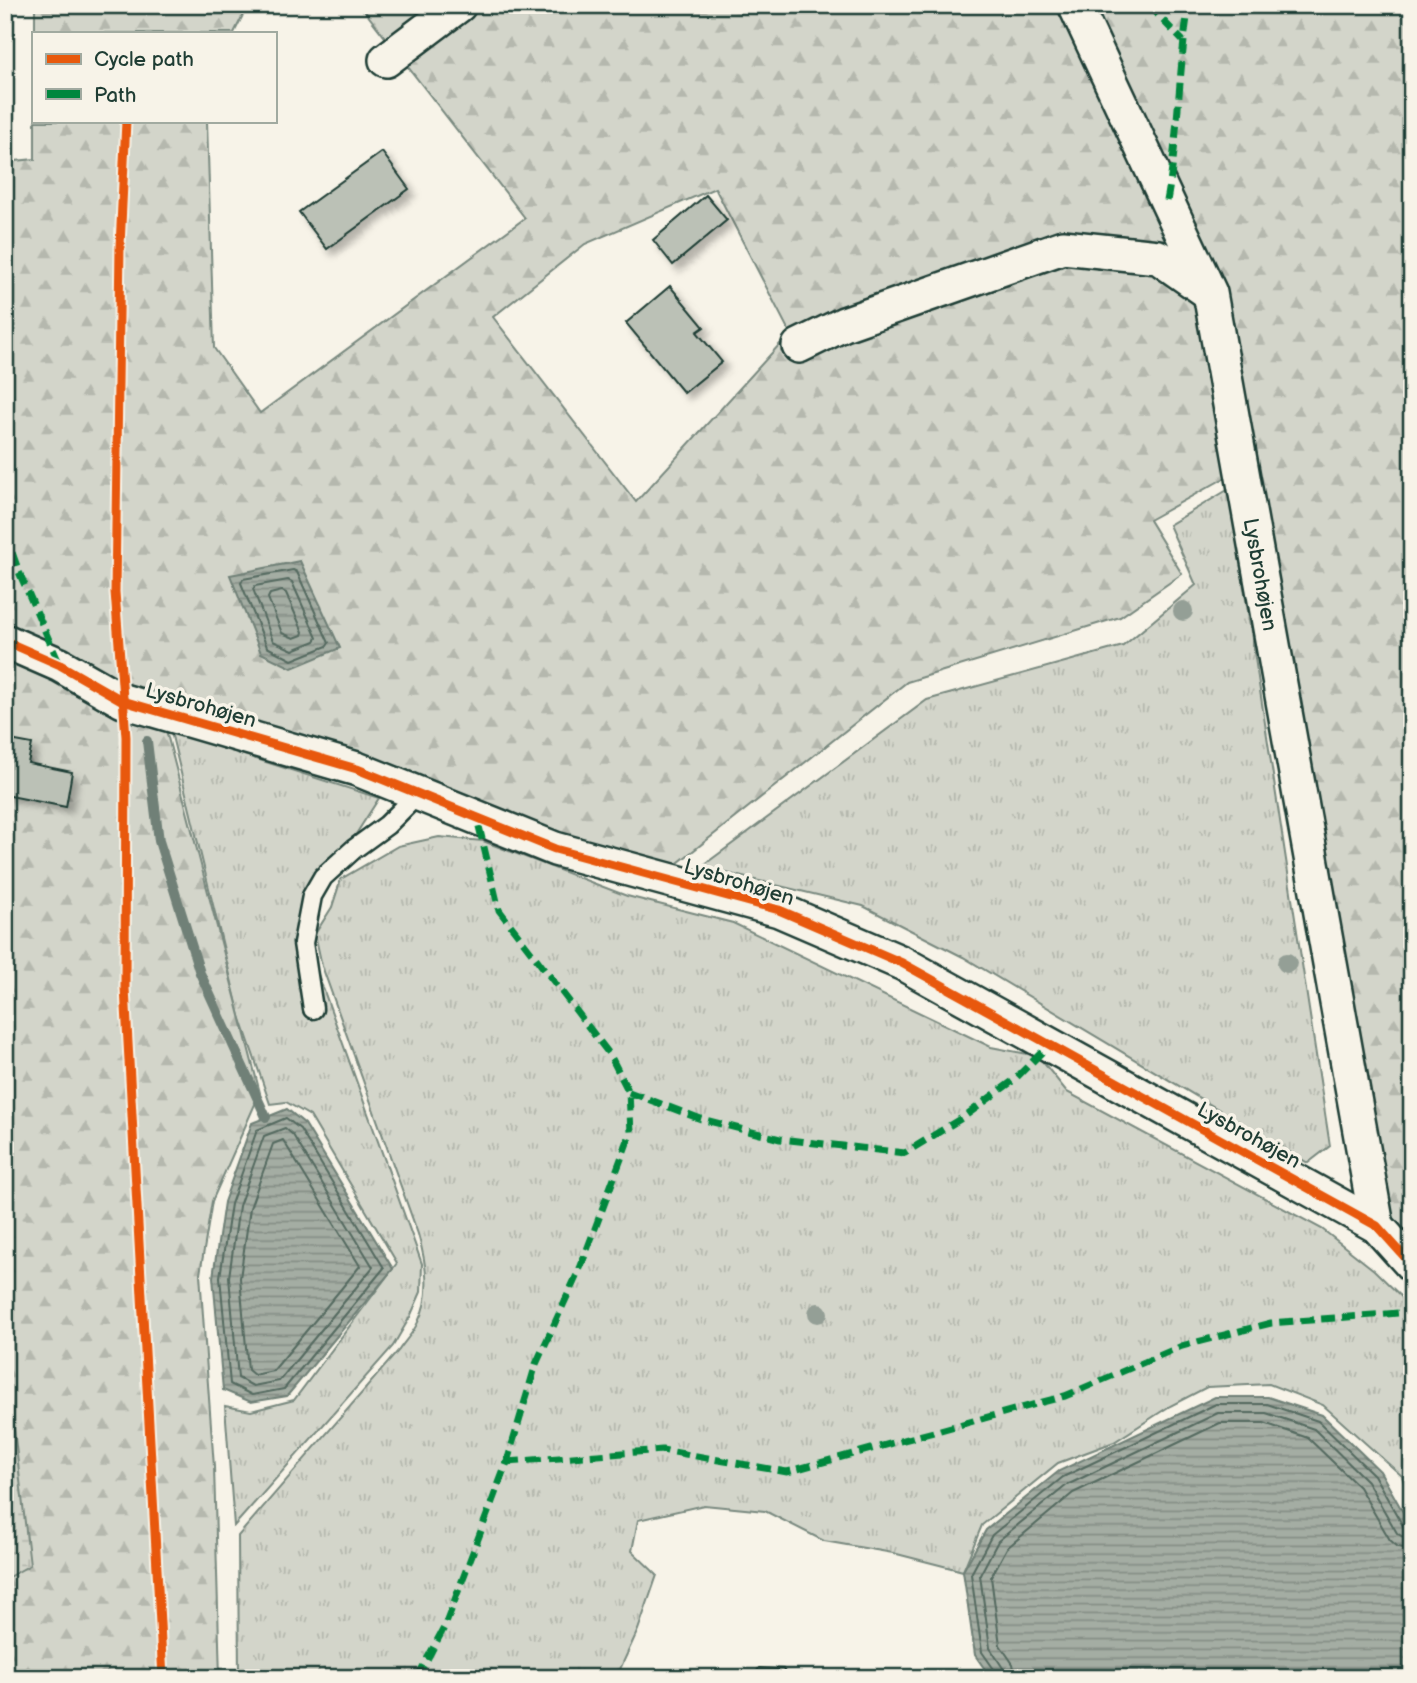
<svg xmlns="http://www.w3.org/2000/svg" width="1417" height="1683" font-family="'Balsamiq Sans',sans-serif">
<style>
.grass{fill:url(#grass-tufts);stroke:#79897f;stroke-width:2}
.forest{fill:url(#forest-firs);stroke:#79897f;stroke-width:2;fill-rule:evenodd}
.wetland{fill:url(#wetland-marsh);stroke:#79897f;stroke-width:2}
.water{fill:url(#water-rules);stroke:#6f8077;stroke-width:2}
.lines{fill:none;stroke-linecap:round;stroke-linejoin:round}
.shore{stroke:#546a60;stroke-width:2}
.stream{stroke:#6f8077;stroke-width:10}
.building{fill:#bbc1b6;stroke:#1f3d34;stroke-width:2;filter:url(#shadow)}
.lane-casing{stroke:#1f3d34;stroke-width:23}
.street-casing{stroke:#1f3d34;stroke-width:38}
.lane{stroke:#f7f3e8;stroke-width:18}
.street{stroke:#f7f3e8;stroke-width:33}
.quiet{stroke:#00873e;stroke-width:7;stroke-dasharray:14 7;stroke-linecap:butt}
.cycleway-casing{stroke:#f7f3e8;stroke-width:13}
.cycleway{stroke:#e8590c;stroke-width:9}
.tree{fill:#949f96}
.labels{text-anchor:middle;stroke-width:7;stroke-linejoin:round;paint-order:stroke}
.street-label{font-size:21px;fill:#1f3d34;stroke:#f7f3e8}
</style>
<defs>
<pattern id="grass-tufts" width="24" height="20" patternUnits="userSpaceOnUse" patternTransform="scale(1.75)"><rect width="24" height="20" fill="#d3d5ca"/><path d="M3 7l-1-3M5 7V3M7 7l1-3M15 17l-1-3M17 17v-4M19 17l1-3" fill="none" stroke="#b5b8ae"/></pattern>
<pattern id="forest-firs" width="22" height="20" patternUnits="userSpaceOnUse" patternTransform="scale(1.75)"><rect width="22" height="20" fill="#d3d5ca"/><path d="M5 1l3.5 6h-7zM16 11l3.5 6h-7z" fill="#b5b8ae"/></pattern>
<pattern id="wetland-marsh" width="20" height="14" patternUnits="userSpaceOnUse" patternTransform="scale(1.75)"><rect width="20" height="14" fill="#d3d5ca"/><path d="M1 5h8M5 5V1M11 12h8M15 12V8" fill="none" stroke="#b5b8ae"/></pattern>
<pattern id="water-rules" width="6" height="5" patternUnits="userSpaceOnUse" patternTransform="scale(1.75)"><rect width="6" height="5" fill="#a4ada3"/><path d="M0 2.5h6" fill="none" stroke="#858e86"/></pattern>
<filter id="shadow"><feDropShadow dx="6" dy="6" stdDeviation="3.5" flood-color="#0004"/></filter>
</defs>
<rect width="100%" height="100%" fill="#f7f3e8"/>
<filter id="ink" filterUnits="userSpaceOnUse"><feTurbulence type="fractalNoise" baseFrequency=".0143" numOctaves="2"/><feDisplacementMap in="SourceGraphic" scale="14" xChannelSelector="R" yChannelSelector="G"/><feConvolveMatrix kernelMatrix="1 2 1 2 8 2 1 2 1" color-interpolation-filters="sRGB"/></filter>
<g filter="url(#ink)">
<g class="grass">
<polygon points="1229,489 1330,1146 1308,1163 963,957 863,906 701,867 927,700 1123,646 1196,585 1169,525"/>
<polygon points="171,732 379,798 328,878 305,938 422,1264 421,1292 410,1317 393,1346 234,1526 225,1406 251,1411 294,1400 397,1263 310,1116 286,1102 270,1104 240,1016"/>
<path d="M 439,837 L 483,841 L 627,896 L 733,923 L 991,1047 L 1038,1056 L 1067,1092 L 1322,1229 L 1374,1270 L 1412,1307 L 1412,1507 L 1402,1476 L 1323,1405 L 1269,1384 L 1207,1387 L 1170,1406 L 1114,1442 L 1058,1463 L 982,1525 L 963,1571 L 893,1553 L 824,1541 L 765,1511 L 704,1505 L 638,1520 L 632,1551 L 657,1575 L 638,1630 L 616,1678 L 239,1678 L 238,1536 L 399,1350 C 405,1341 414,1332 418,1322 C 432,1294 426,1262 418,1234 L 322,966 L 315,934 L 332,907 L 341,879 L 398,846 Z"/>
</g>
<g class="forest">
<polygon points="35,5 248,5 234,33 35,33"/>
<path d="M 360,5 L 1412,5 L 1412,1265 L 1377,1226 L 1241,469 L 1149,520 L 1182,574 L 1120,617 L 907,682 L 660,877 L 283,734 L 166,730 L 260,1093 L 212,1201 L 200,1274 L 214,1467 L 220,1678 L 5,1678 L 5,162 L 35,159 L 35,121 L 207,121 L 214,348 L 260,413 L 525,218 ZM 715,188 L 790,333 L 636,502 L 493,317 L 585,244 Z"/>
</g>
<polygon class="wetland" points="5,1353 30,1565 5,1579"/>
<g class="water">
<polygon points="300,561 340,648 292,668 261,653 230,575"/>
<polygon points="287,1109 305,1124 393,1269 287,1396 251,1402 223,1390 213,1277 224,1202 252,1123"/>
<polygon points="1215,1397 1268,1397 1322,1415 1380,1471 1412,1528 1412,1678 991,1678 975,1655 963,1571 986,1530 1059,1471"/>
</g>
<g class="lines">
<g class="shore">
<polygon points="293,570 297,572 329,643 327,646 292,660 267,647 241,583 243,579"/>
<polygon points="288,580 292,582 317,638 315,641 293,650 273,641 253,589 255,586"/>
<polygon points="282,591 286,593 303,632 302,635 294,638 282,633 268,598 270,594"/>
<polygon points="286,1118 300,1129 384,1268 284,1389 252,1395 230,1384 220,1277 231,1204 257,1130"/>
<polygon points="285,1128 293,1135 373,1267 279,1381 253,1386 238,1378 229,1277 239,1206 264,1136"/>
<polygon points="283,1140 360,1266 273,1371 254,1375 248,1370 240,1278 250,1208 273,1144"/>
<polyline points="996,1678 996,1672 982,1652 971,1574 992,1535 1063,1477 1216,1404 1267,1404 1318,1421 1374,1475 1403,1526 1412,1530"/>
<polyline points="1005,1678 1003,1668 990,1648 980,1575 998,1541 1067,1485 1218,1413 1266,1413 1314,1429 1367,1481 1397,1533 1404,1538 1412,1538"/>
<polyline points="1016,1678 1013,1664 1000,1645 991,1577 1007,1548 1073,1493 1220,1423 1264,1423 1308,1438 1359,1487 1390,1540 1398,1547 1412,1549"/>
</g>
<polyline class="stream" points="147,741 159,841 200,973 266,1117"/>
</g>
<g class="building">
<polygon points="382,152 409,189 327,249 299,212"/>
<polygon points="706,195 727,220 673,265 653,240"/>
<polygon points="670,286 704,327 697,332 722,362 684,393 626,323"/>
<polygon points="5,739 32,744 28,763 72,772 66,807 5,795"/>
<polygon points="759,1668 783,1669 788,1678 752,1678"/>
</g>
<g class="lines">
<g class="lane-casing">
<polyline id="lane" points="313,1009 303,943 312,896 323,877 354,849 387,825 418,794"/>
</g>
<g class="street-casing">
<g id="street">
<path id="s1" d="M 1075,5 L 1210,293 L 1377,1226"/>
<polyline points="386,60 459,5"/>
<polyline points="799,346 844,324 1063,247 1158,257 1208,292"/>
<polyline points="5,641 60,665 123,701 357,769 555,849 779,910 902,963 1377,1226 1412,1265"/>
</g>
</g>
<use href="#lane" class="lane"/>
<use href="#street" class="street"/>
<g class="quiet">
<polyline points="1148,5 1183,41"/>
<path d="M 1167,201 C 1179,136 1178,70 1189,5"/>
<polyline points="5,533 19,572 60,665"/>
<polyline points="629,1092 701,1119 780,1139 905,1153 965,1116 1014,1080 1050,1044"/>
<polyline points="507,1462 662,1450 787,1472 1065,1396 1182,1346 1271,1323 1412,1312"/>
<polyline points="417,1678 445,1626 507,1462 536,1364 581,1266 631,1132 629,1092 610,1055 499,910 477,818"/>
</g>
<g class="cycleway-casing">
<g id="cycleway">
<polyline points="126,121 120,246 115,592 126,737 125,988 163,1678"/>
<polyline points="5,641 60,665 123,701 357,769 555,849 779,910 902,963 1377,1226 1412,1265"/>
</g>
</g>
<use href="#cycleway" class="cycleway"/>
</g>
<g class="tree">
<circle cx="1183" cy="611" r="10"/>
<circle cx="1287" cy="963" r="10"/>
<circle cx="818" cy="1313" r="10"/>
</g>
</g>
<g class="labels">
<g class="street-label">
<text dy="7" stroke="none"><textPath href="#s1" startOffset="604">Lysbrohøjen</textPath></text>
<text transform="translate(201 705) rotate(16)" y="7">Lysbrohøjen</text>
<text transform="translate(739 882) rotate(17)" y="7">Lysbrohøjen</text>
<text transform="translate(1249 1135) rotate(29)" y="7">Lysbrohøjen</text>
</g>
</g>
<rect width="1417" height="1683" fill="none" stroke="#f7f3e8" stroke-width="28"/>
<rect x="14" y="14" width="1389" height="1655" fill="none" stroke="#1f3d34" stroke-width="2.5" filter="url(#ink)"/>
<rect x="32" y="32" width="245" height="91" fill="#f7f3e8" stroke="#a1aaa0" stroke-width="2"/>
<rect x="46" y="54" width="35" height="10" fill="#e8590c" stroke="#a1aaa0" stroke-width="2"/>
<text x="94" y="66" font-size="21" fill="#1f3d34">Cycle path</text>
<rect x="46" y="89" width="35" height="10" fill="#00873e" stroke="#a1aaa0" stroke-width="2"/>
<text x="94" y="102" font-size="21" fill="#1f3d34">Path</text>
</svg>
